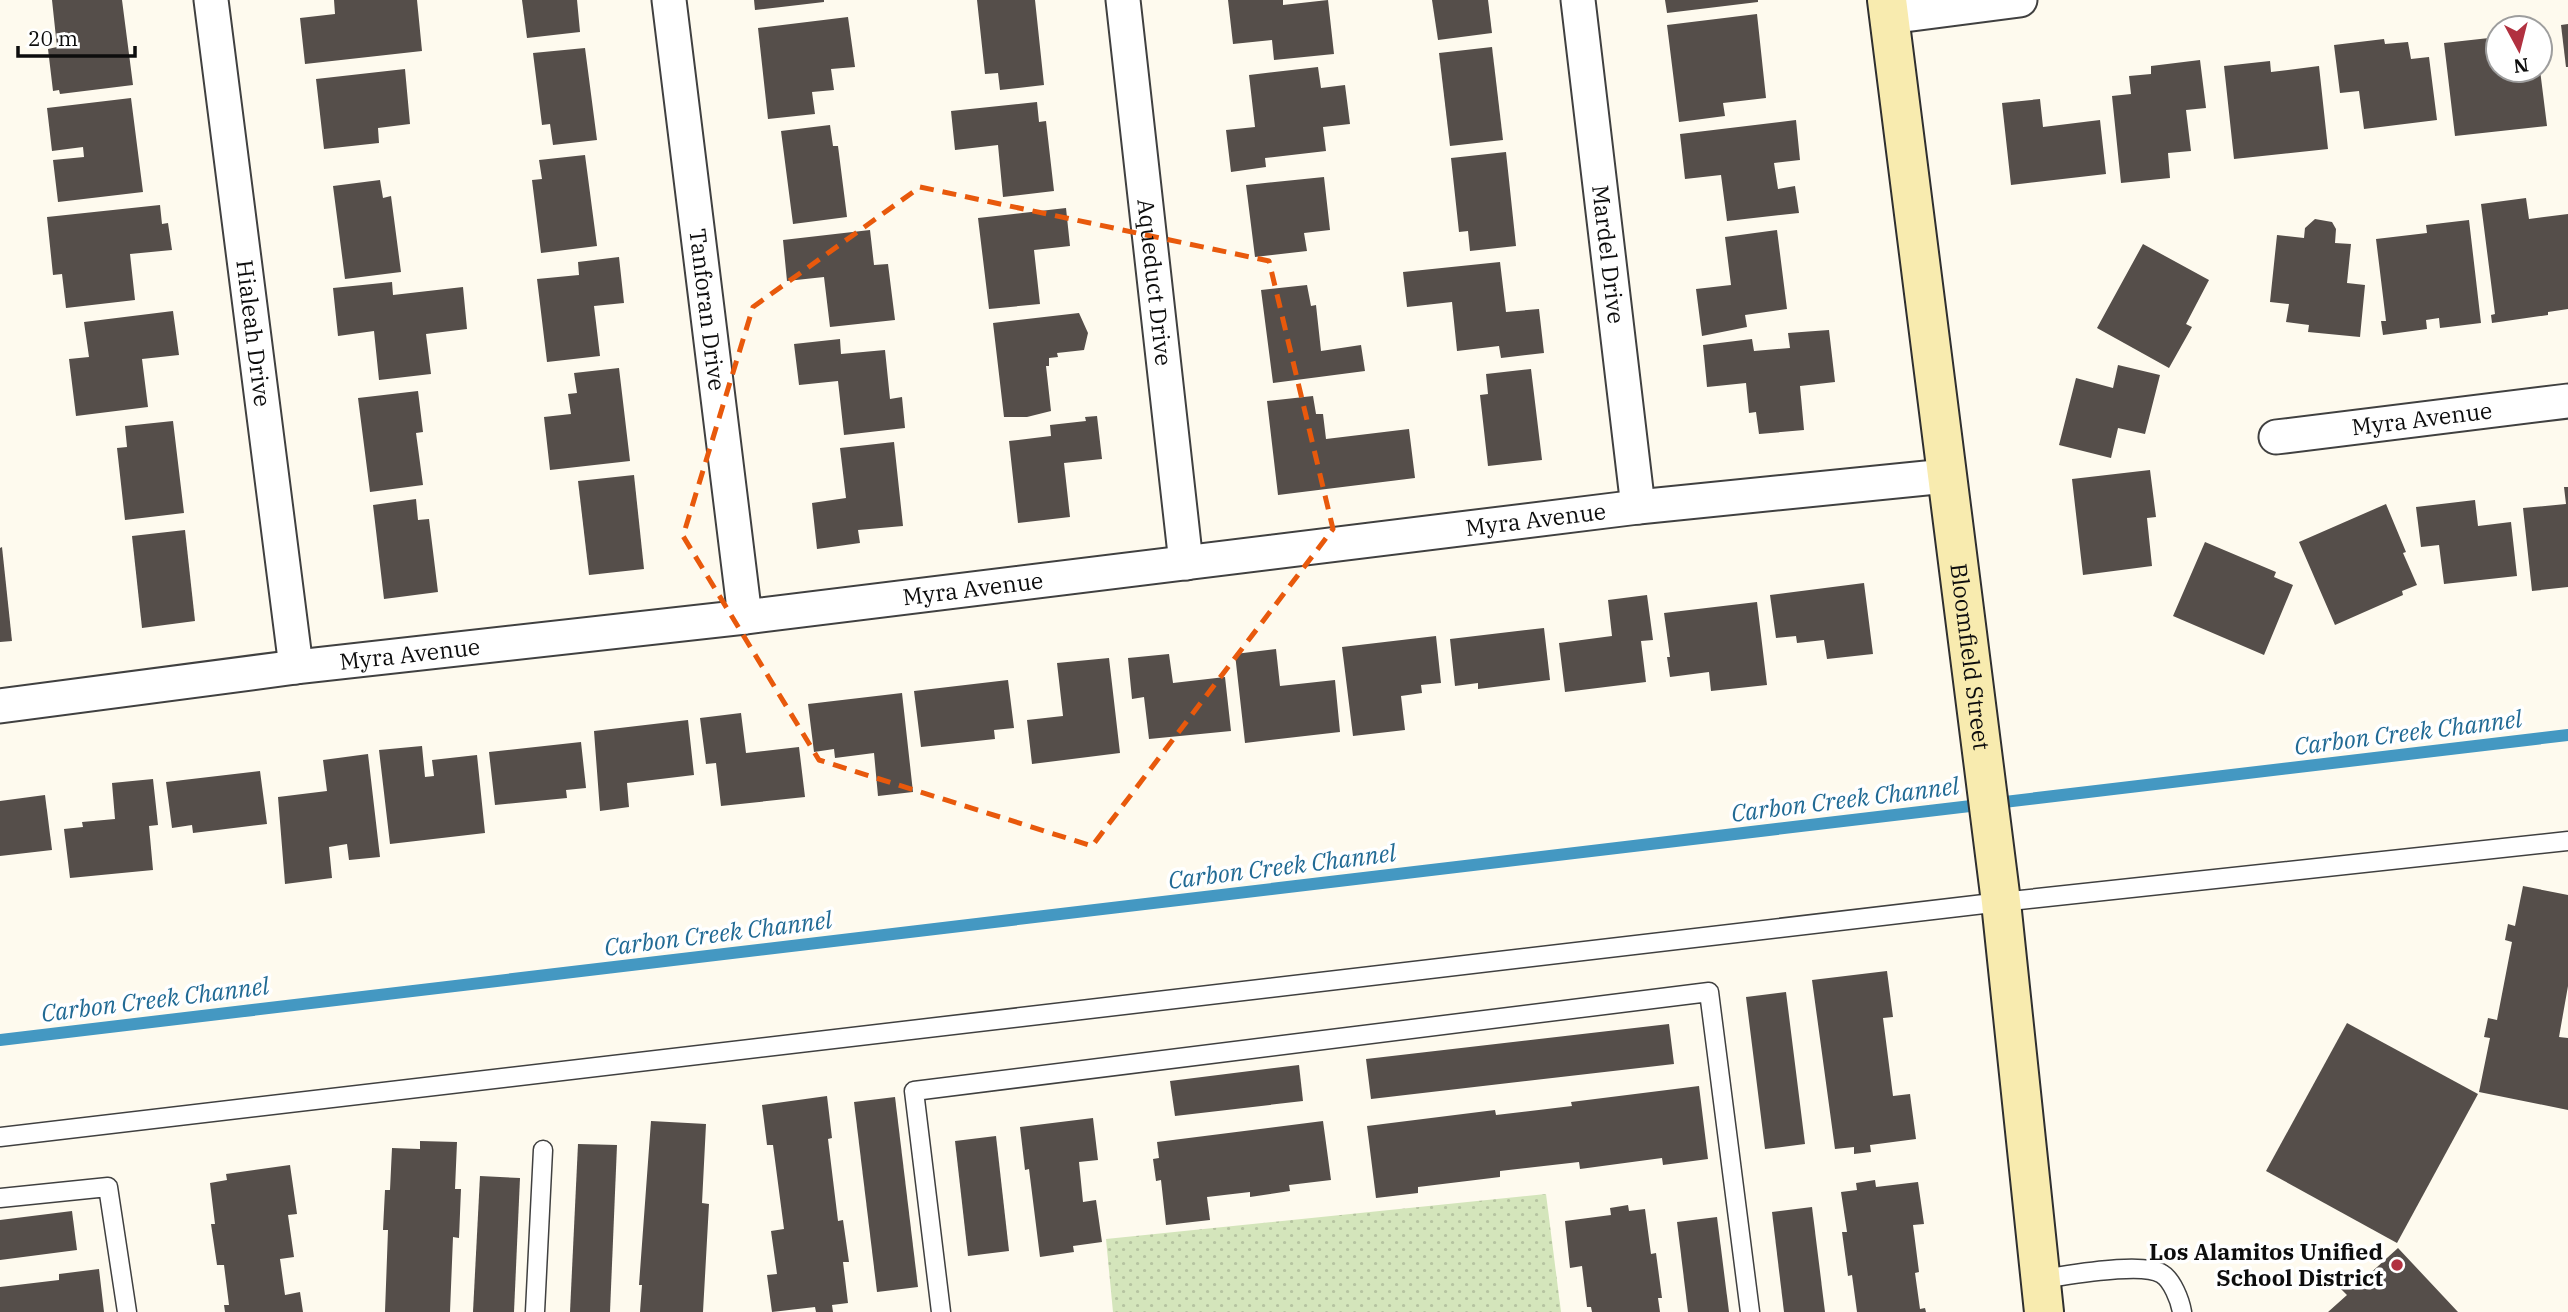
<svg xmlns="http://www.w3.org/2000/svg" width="2568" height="1312" font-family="'IBM Plex Serif',serif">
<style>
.grass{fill:url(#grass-dots)}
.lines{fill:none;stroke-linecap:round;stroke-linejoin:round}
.stream{stroke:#4498c2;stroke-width:12}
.building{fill:#554e4a}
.lane-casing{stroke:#404040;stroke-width:21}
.street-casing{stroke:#404040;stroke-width:37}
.secondary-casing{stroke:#2f2f2f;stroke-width:42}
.lane{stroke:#fff;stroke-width:18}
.street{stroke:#fff;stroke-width:33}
.secondary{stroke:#f8ebaf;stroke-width:38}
.marked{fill:none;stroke:#e8590c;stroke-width:5;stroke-dasharray:14 9;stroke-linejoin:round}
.poi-dot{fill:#b13140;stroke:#fff;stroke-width:2.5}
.labels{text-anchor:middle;stroke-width:7;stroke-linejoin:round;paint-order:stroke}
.street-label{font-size:23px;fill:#0d0d0d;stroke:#fff}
.poi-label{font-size:23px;font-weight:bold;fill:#0d0d0d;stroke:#fff;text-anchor:end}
.water-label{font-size:24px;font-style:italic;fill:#216a94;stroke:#fff}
</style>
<defs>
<pattern id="grass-dots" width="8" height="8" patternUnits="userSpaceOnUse" patternTransform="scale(1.75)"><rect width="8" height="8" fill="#d4e5bb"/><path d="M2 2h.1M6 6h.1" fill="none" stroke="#b5c3a0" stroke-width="1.8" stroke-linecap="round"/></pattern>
</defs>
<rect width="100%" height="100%" fill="#fefaee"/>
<polygon class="grass" points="1546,1194 1561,1312 1113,1312 1106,1239"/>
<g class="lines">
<polyline class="stream" points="0,1040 2568,735"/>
</g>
<g class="building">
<polygon points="52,0 122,0 133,85 60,94 59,90 53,91 48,49 57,47"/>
<polygon points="334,0 417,0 422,51 305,64 300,18 335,14"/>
<polygon points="522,0 577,0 580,32 527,38"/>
<polygon points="754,0 824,0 824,2 755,10"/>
<polygon points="977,0 1035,0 1044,85 1000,90 998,73 985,74"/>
<polygon points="1228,0 1283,0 1283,5 1328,0 1334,54 1274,60 1272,40 1233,44"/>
<polygon points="1432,0 1488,0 1492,33 1438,40"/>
<polygon points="1665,0 1758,0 1758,2 1667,13"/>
<polygon points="1757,14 1766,98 1723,103 1725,116 1679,122 1667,25"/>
<polygon points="848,17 855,67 831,69 834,90 812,92 815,114 768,119 758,28"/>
<polygon points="2568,24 2568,67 2566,67 2561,25"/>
<polygon points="2498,37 2498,70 2540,70 2547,126 2455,136 2444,43"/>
<polygon points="2384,39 2385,44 2408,42 2411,59 2429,57 2437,120 2364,129 2359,91 2340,93 2334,45"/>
<polygon points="1492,47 1503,140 1450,146 1439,53"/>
<polygon points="585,48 597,140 553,145 550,124 542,125 533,53"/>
<polygon points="2200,60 2206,108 2186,110 2191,151 2168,153 2170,178 2121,183 2112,96 2131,94 2129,76 2151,74 2151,66"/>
<polygon points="2270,61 2271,72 2319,66 2328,149 2234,159 2224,66"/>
<polygon points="1318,67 1321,88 1345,85 1350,124 1323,127 1326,151 1265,158 1266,167 1231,172 1226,130 1255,127 1249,75"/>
<polygon points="405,69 410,124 378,128 379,143 324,149 316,79"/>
<polygon points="131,98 143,192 58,202 53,160 84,157 83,147 52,151 47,108"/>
<polygon points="2040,99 2043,127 2100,120 2106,174 2011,185 2002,103"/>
<polygon points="1037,102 1039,122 1046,121 1054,191 1003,197 998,145 955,150 951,111"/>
<polygon points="1796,120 1800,160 1774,163 1778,189 1795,186 1799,213 1727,221 1721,175 1685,179 1680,134"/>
<polygon points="830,125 833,146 838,146 847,217 793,224 781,131"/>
<polygon points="1506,152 1516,246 1470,251 1468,231 1459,232 1451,158"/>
<polygon points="585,155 597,246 541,253 532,180 542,179 539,160"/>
<polygon points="1324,177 1330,230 1304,233 1307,251 1255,257 1246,185"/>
<polygon points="380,180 383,198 391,196 401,272 345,279 333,186"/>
<polygon points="2526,198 2529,219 2568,214 2568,309 2548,312 2548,315 2492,323 2491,315 2495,314 2481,204"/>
<polygon points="160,205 162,224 168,223 172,250 130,254 135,300 66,308 62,274 53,275 47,217"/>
<polygon points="1066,208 1070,246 1034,250 1040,304 989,309 978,218"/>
<polygon points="2315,219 2332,222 2336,229 2335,243 2351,244 2347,283 2365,285 2360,337 2308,332 2309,325 2286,322 2289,304 2270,302 2277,235 2304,238 2305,228"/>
<polygon points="2469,220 2481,323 2440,328 2439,318 2426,320 2427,329 2383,335 2381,321 2386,321 2376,239 2427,233 2426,225"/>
<polygon points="870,230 874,265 888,264 895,320 830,327 824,277 787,281 783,240"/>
<polygon points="1777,230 1787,309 1745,315 1747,327 1702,336 1696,289 1731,285 1725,237"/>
<polygon points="2143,244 2209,280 2186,324 2192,327 2169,368 2097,328"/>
<polygon points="619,257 624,303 594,306 600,356 547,362 537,279 579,275 578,262"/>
<polygon points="1500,262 1506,312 1539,309 1544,353 1501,358 1499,346 1457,351 1452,302 1407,307 1403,272"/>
<polygon points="392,282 393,295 463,287 467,329 426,334 431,374 379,380 374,331 338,336 333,288"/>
<polygon points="1307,285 1311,306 1316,305 1321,351 1361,345 1365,371 1273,383 1261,290"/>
<polygon points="173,311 179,355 142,359 148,407 76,416 69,359 89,357 84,322"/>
<polygon points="1079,313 1088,333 1084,350 1057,353 1058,357 1049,358 1049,366 1046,366 1051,411 1027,417 1004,417 993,323"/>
<polygon points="1829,330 1835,382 1800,386 1804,430 1759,434 1756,412 1749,413 1746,383 1707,387 1703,345 1752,339 1754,351 1790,348 1788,333"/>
<polygon points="840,339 841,354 885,350 890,399 902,397 905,428 844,435 838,381 799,385 794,344"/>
<polygon points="2118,365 2160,375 2145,434 2118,428 2111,458 2059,445 2076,378 2113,388"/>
<polygon points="619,368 630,461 550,470 544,417 571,414 568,394 577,393 574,373"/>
<polygon points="1531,369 1542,460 1488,466 1480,395 1488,394 1486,374"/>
<polygon points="418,391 423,432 416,433 423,485 370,492 358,398"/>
<polygon points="1313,396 1316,414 1323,414 1326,439 1409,429 1415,478 1278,495 1267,401"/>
<polygon points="1097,416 1102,459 1064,463 1070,517 1018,523 1009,441 1051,436 1050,425 1086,421 1085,417"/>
<polygon points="173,421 184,513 125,520 117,448 127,447 125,426"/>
<polygon points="894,442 903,526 858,530 860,543 817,549 812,503 846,498 840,448"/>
<polygon points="2150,470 2156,517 2147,518 2152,566 2083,575 2072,479"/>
<polygon points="634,475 644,569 589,575 578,481"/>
<polygon points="2564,487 2568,487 2568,587 2532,591 2523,508 2566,504"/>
<polygon points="416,499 418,520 429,519 438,592 384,599 373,505"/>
<polygon points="2475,500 2478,526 2511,522 2517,576 2444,584 2439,545 2421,547 2416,507"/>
<polygon points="2386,504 2406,552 2403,553 2417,585 2402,591 2403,595 2335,625 2299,542"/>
<polygon points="185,530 195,621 142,628 132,536"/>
<polygon points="2205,542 2276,572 2274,577 2293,585 2264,655 2173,616"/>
<polygon points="2,547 12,641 0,642 0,548"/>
<polygon points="1864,583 1873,654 1827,659 1824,640 1797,643 1796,636 1776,638 1770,595"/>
<polygon points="1647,595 1653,640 1641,641 1646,682 1565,692 1559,643 1612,636 1608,600"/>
<polygon points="1757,602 1767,685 1711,691 1709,672 1670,677 1667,657 1670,657 1664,613"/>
<polygon points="1544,628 1550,680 1478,689 1478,683 1455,686 1450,639"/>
<polygon points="1436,636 1441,683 1421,685 1422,693 1401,696 1405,730 1353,736 1342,647"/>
<polygon points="1276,649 1280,686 1335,680 1340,732 1245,743 1235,654"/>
<polygon points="1169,654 1173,683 1225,677 1231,731 1149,739 1144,697 1132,699 1128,658"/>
<polygon points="1109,658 1120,753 1032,764 1027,720 1063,716 1057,663"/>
<polygon points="1008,680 1014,728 994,730 995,739 921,747 914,691"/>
<polygon points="902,693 913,792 878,796 874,753 835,758 834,749 814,752 808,704"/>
<polygon points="741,713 746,753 799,747 805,797 721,806 716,763 706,764 700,718"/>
<polygon points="688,720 694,775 627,783 629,807 600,811 594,731"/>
<polygon points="581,742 586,788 566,790 567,798 495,805 489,752"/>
<polygon points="422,746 425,777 434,776 432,760 477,755 485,833 390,844 379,750"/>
<polygon points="368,754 380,857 349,860 347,844 329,847 332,878 285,884 278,797 327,791 323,760"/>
<polygon points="260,771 267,824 193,833 192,825 172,828 166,782"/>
<polygon points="153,779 158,825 149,826 153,870 70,878 64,829 83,827 82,822 115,819 112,783"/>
<polygon points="45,795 52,850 0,856 0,801"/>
<polygon points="2523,886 2568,895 2568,986 2559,1037 2568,1038 2568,1110 2479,1092 2490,1038 2484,1037 2488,1018 2497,1020 2512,942 2505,940 2508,924 2515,926"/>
<polygon points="1887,971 1893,1017 1883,1018 1893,1096 1910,1094 1916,1139 1870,1145 1871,1152 1854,1154 1854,1147 1835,1149 1812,980"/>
<polygon points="1786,992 1805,1144 1765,1149 1746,997"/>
<polygon points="2347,1023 2478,1094 2397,1243 2266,1171"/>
<polygon points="1669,1024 1674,1064 1371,1099 1366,1059"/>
<polygon points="1299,1065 1303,1101 1175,1116 1170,1081"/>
<polygon points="1699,1086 1708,1159 1663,1165 1662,1158 1580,1169 1579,1162 1500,1171 1500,1177 1418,1187 1418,1193 1376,1198 1367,1126 1495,1110 1496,1115 1572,1106 1571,1102"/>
<polygon points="827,1096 832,1138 828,1139 838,1221 843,1220 849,1262 843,1262 848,1303 832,1305 833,1312 816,1312 815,1307 772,1312 767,1275 777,1274 771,1231 784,1229 773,1145 767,1145 762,1105"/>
<polygon points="895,1097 918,1287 877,1292 854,1102"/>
<polygon points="1093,1118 1098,1160 1079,1162 1083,1202 1096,1200 1102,1242 1073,1246 1074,1252 1040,1257 1029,1169 1025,1170 1020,1127"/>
<polygon points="651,1121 706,1124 702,1203 709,1204 703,1312 640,1312 642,1285 639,1285"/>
<polygon points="1323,1121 1331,1180 1289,1185 1290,1191 1250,1197 1250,1192 1207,1197 1210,1220 1166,1225 1161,1180 1156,1181 1153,1159 1159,1158 1157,1142"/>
<polygon points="996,1136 1009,1251 968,1256 955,1141"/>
<polygon points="420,1141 457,1142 455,1189 461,1189 459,1238 453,1237 450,1312 385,1312 388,1230 383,1230 385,1190 390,1190 392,1148 420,1149"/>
<polygon points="578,1144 617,1145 610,1312 570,1312"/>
<polygon points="290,1165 297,1214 288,1215 294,1257 280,1259 285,1295 300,1292 303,1312 225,1312 224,1305 229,1305 224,1265 217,1265 211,1224 215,1224 210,1183 227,1180 226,1174"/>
<polygon points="480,1176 520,1178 514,1312 473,1312"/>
<polygon points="1875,1180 1876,1187 1918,1182 1924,1224 1913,1225 1919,1272 1915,1273 1920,1309 1925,1308 1926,1312 1857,1312 1852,1275 1848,1276 1842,1232 1847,1232 1841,1192 1857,1190 1856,1183"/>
<polygon points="1628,1205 1629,1211 1645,1209 1651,1254 1656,1253 1662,1298 1658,1298 1660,1312 1592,1312 1591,1307 1587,1307 1582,1266 1570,1268 1565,1221 1611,1215 1610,1208"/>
<polygon points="1812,1207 1825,1312 1784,1312 1772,1212"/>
<polygon points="72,1211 77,1250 0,1260 0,1220"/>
<polygon points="1717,1217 1729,1312 1688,1312 1677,1222"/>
<polygon points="2398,1248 2458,1312 2328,1312 2347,1295 2341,1289 2350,1282 2355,1287"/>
<polygon points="99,1269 104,1312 0,1312 0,1287 59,1280 59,1274"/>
</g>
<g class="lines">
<g class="lane-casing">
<g id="lane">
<polyline points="0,1137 2001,902 2568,841"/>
<polyline points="0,1198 108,1187 127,1312"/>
<path d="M 2040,1279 C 2066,1276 2142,1261 2162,1274 C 2172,1280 2180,1300 2182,1312"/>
<polyline points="535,1312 543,1150"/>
<polyline points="941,1312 914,1091 1709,992 1750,1312"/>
</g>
</g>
<g class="street-casing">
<g id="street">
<path id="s1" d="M 211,0 L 296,667"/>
<path id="s2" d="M 669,0 L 745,617"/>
<path id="s3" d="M 1123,0 L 1186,563"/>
<path id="s4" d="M 1578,0 L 1638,507"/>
<polyline points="1889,17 2020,0"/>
<path id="s5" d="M 2276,437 L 2568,401"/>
<path id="s6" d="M 0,706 L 296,667 L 745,617 L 1638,507 L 1946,476"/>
</g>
</g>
<g class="secondary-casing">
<g id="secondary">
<path id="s7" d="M 1887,0 L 2001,902 L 2044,1312"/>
</g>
</g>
<use href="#lane" class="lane"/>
<use href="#street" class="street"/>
<use href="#secondary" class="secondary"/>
</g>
<path class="marked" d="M 920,187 L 1269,261 L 1333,529 L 1092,846 L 819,760 L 683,536 L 753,307 Z"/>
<circle class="poi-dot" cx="2397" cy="1265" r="7"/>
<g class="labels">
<g class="street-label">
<text dy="8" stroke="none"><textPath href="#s4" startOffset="256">Mardel Drive</textPath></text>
<text dy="8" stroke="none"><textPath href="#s3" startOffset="284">Aqueduct Drive</textPath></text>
<text dy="8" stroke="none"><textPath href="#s2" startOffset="312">Tanforan Drive</textPath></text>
<text dy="8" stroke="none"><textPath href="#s1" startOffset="336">Hialeah Drive</textPath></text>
<text dy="8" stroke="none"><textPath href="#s5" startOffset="147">Myra Avenue</textPath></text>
<text dy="8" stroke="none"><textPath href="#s6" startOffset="1547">Myra Avenue</textPath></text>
<text dy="8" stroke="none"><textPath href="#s6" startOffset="980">Myra Avenue</textPath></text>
<text dy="8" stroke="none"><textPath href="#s6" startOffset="413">Myra Avenue</textPath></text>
<text dy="8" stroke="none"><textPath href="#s7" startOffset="662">Bloomfield Street</textPath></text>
</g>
<g class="poi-label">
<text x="2383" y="1260">Los Alamitos Unified<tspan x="2383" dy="26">School District</tspan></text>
</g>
<g class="water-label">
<text transform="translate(2408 733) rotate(-7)" y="8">Carbon Creek Channel</text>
<text transform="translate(1845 800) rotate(-7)" y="8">Carbon Creek Channel</text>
<text transform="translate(1282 867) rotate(-7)" y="8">Carbon Creek Channel</text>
<text transform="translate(718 934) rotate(-7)" y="8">Carbon Creek Channel</text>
<text transform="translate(155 1000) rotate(-7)" y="8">Carbon Creek Channel</text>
</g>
</g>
<g transform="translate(2519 49) rotate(173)"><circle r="33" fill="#ffffff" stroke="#9e9e9e" stroke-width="2"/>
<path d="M0-5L12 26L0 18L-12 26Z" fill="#b13140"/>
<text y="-10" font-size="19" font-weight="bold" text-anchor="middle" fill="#0d0d0d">N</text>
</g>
<path d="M18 46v10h117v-10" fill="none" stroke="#0d0d0d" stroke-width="3.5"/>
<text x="28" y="46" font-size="21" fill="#0d0d0d" stroke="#ffffff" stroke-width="5" paint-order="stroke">20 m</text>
</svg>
